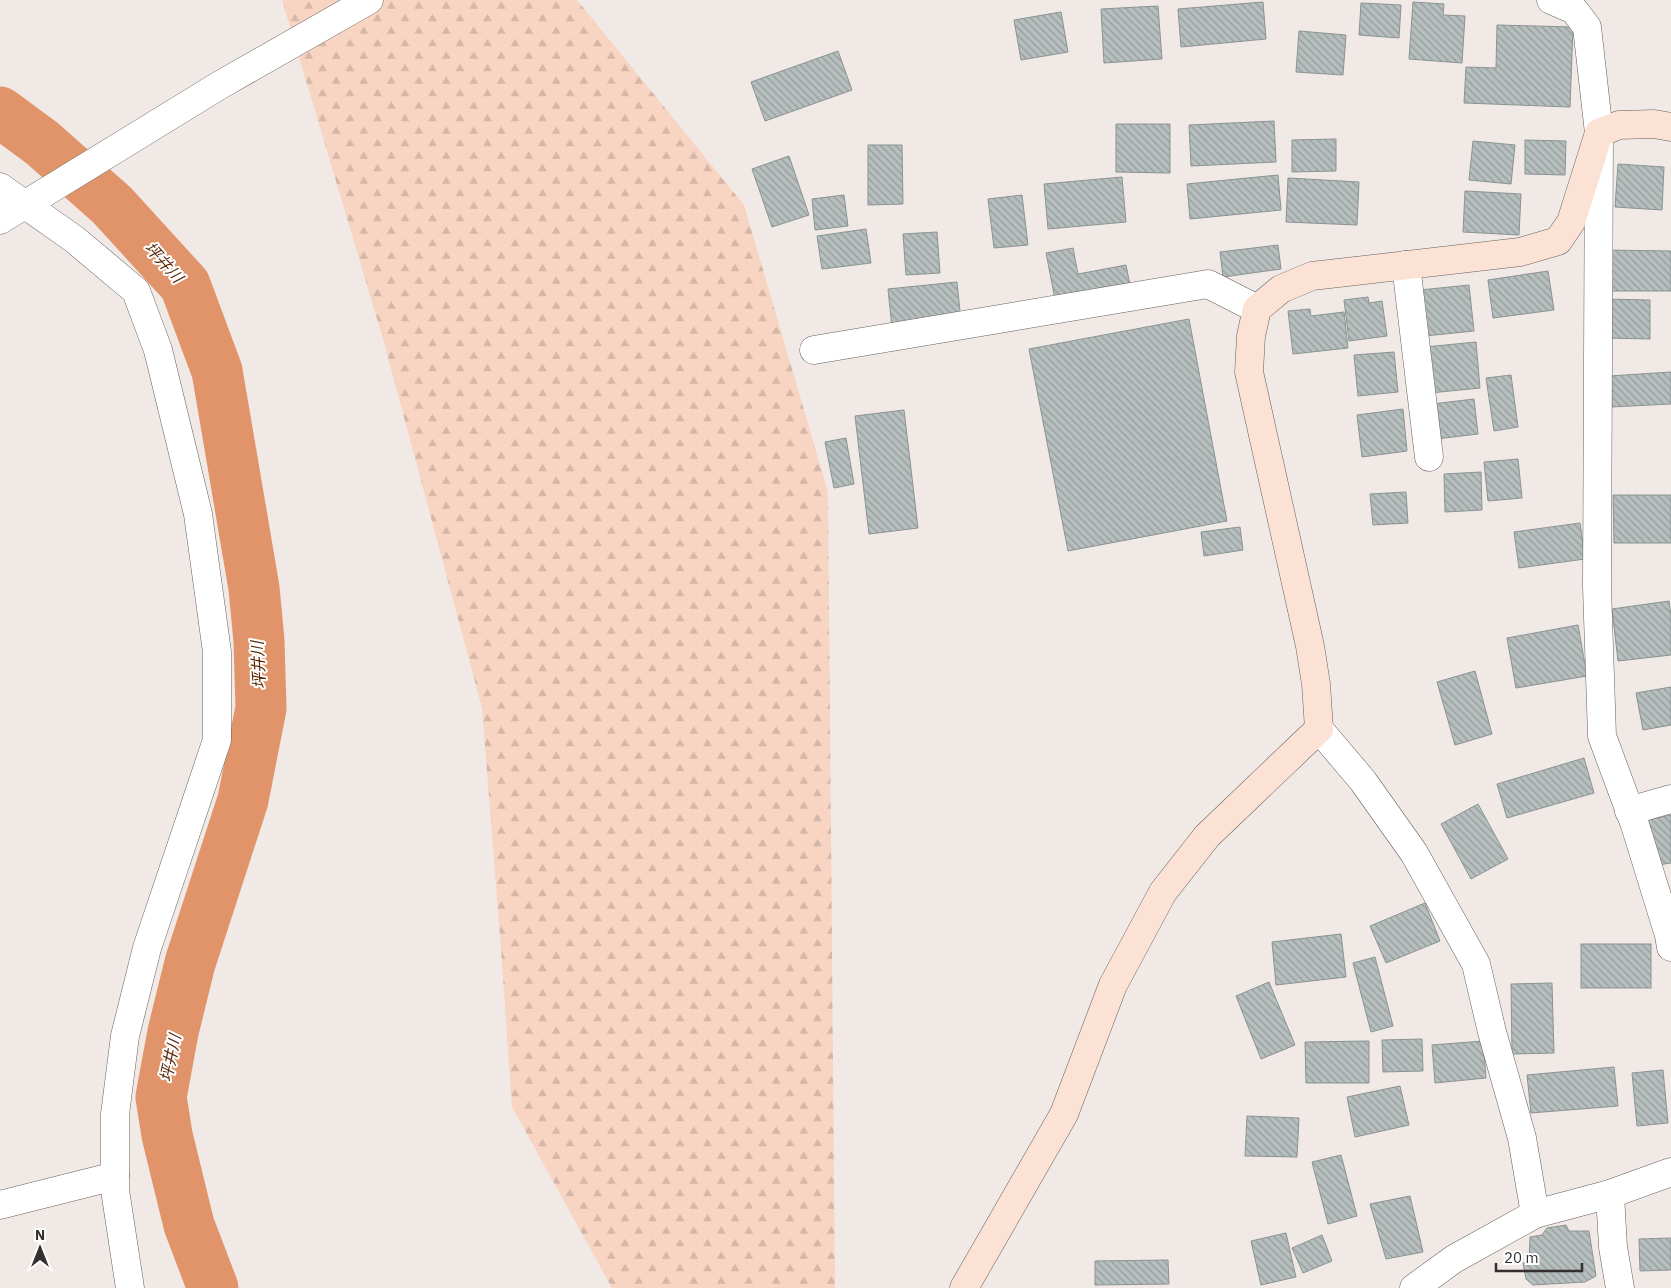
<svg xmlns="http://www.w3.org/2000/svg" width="1671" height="1288" font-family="'IBM Plex Sans','Noto Sans JP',sans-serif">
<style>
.forest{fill:url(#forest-firs)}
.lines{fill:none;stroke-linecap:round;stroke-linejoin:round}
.river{stroke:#e19469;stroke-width:51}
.building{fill:url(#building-back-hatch);stroke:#8b9393}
.street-casing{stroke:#66605d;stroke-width:29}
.secondary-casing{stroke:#66605d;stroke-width:29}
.street{stroke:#fff;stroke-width:28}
.secondary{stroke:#fce2d4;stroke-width:28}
.labels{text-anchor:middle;stroke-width:4;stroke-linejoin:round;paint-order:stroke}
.water-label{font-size:16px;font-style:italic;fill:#592807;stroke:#fff}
</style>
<defs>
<pattern id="forest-firs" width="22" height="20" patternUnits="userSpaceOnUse" patternTransform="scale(1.25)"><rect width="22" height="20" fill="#f8d4c2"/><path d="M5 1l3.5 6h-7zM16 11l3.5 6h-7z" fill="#d5b6a7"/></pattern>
<pattern id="building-back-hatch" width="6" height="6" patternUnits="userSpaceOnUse" patternTransform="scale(1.25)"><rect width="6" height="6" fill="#b6bebe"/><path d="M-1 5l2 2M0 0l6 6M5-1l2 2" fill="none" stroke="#959b9b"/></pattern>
</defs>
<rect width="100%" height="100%" fill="#f0e9e6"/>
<polygon class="forest" points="282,0 577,0 744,205 828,492 835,1288 612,1288 512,1107 501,949 482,708 383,339"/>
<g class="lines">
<polyline class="river" points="0,112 42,143 112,205 185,285 217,371 254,588 259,641 261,708 243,800 190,963 173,1032 161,1097 167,1135 189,1225 213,1288"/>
</g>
<g class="building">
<polygon points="1263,2 1266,39 1181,47 1178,9"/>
<polygon points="1413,2 1444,4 1443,15 1465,16 1462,63 1409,59"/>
<polygon points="1361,3 1401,5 1399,38 1359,35"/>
<polygon points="1158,6 1162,59 1104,63 1101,9"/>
<polygon points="1061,12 1068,52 1021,60 1014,20"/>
<polygon points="1497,25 1573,27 1570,107 1464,103 1466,67 1496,68"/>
<polygon points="1299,31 1346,35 1343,75 1296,72"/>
<polygon points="838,51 852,90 765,121 751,82"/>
<polygon points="1274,121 1276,162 1191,166 1189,125"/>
<polygon points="1116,124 1170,124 1170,173 1116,172"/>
<polygon points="1336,139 1336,171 1292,172 1292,140"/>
<polygon points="1525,140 1566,141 1565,175 1525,174"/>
<polygon points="1473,141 1515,145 1511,184 1469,180"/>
<polygon points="868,145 902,145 903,204 868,205"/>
<polygon points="789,156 809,215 772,227 752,169"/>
<polygon points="1618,164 1664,167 1662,210 1615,207"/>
<polygon points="1278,175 1281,210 1190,219 1187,184"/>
<polygon points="1122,177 1126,222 1048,229 1044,184"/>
<polygon points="1288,178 1359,182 1357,225 1286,222"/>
<polygon points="1465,191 1521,194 1519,235 1463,232"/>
<polygon points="844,195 848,226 815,230 812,199"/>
<polygon points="1022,195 1028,245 994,248 988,199"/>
<polygon points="866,229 871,263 822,269 817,236"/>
<polygon points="937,232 940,273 906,275 903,234"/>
<polygon points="1278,245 1281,269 1223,277 1220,252"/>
<polygon points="1073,248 1078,274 1126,265 1131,290 1056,304 1046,253"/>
<polygon points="1603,250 1671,251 1671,291 1603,291"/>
<polygon points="1548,271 1554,310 1493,318 1488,280"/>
<polygon points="957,282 961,321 892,328 888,289"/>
<polygon points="1469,285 1474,331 1425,336 1420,290"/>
<polygon points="1368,297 1369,303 1382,301 1387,336 1349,341 1344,300"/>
<polygon points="1605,299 1650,300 1650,339 1604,338"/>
<polygon points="1310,309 1311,316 1344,312 1348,348 1293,354 1288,311"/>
<polygon points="1189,319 1227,521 1068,551 1029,349"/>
<polygon points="1476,342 1480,388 1430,393 1425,347"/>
<polygon points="1394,352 1398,392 1358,396 1354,355"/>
<polygon points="1671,372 1671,404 1611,407 1609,376"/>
<polygon points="1511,375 1518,427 1494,431 1486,378"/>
<polygon points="1474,399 1478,434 1436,439 1432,404"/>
<polygon points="1403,409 1407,451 1362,457 1357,415"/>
<polygon points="904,410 918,528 869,534 855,416"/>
<polygon points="846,438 854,484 834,488 825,442"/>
<polygon points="1518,459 1522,498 1488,501 1484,462"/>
<polygon points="1481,472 1482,510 1445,512 1444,474"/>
<polygon points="1406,492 1408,523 1373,525 1370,494"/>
<polygon points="1613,495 1671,495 1671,543 1614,543"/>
<polygon points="1580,523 1585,559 1519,568 1514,532"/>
<polygon points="1240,527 1243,550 1204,556 1201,532"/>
<polygon points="1669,601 1671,615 1671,655 1618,661 1612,609"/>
<polygon points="1578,625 1587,676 1516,688 1507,638"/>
<polygon points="1475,671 1492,734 1455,745 1437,682"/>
<polygon points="1671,687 1671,725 1643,730 1636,693"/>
<polygon points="1584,758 1594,793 1507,818 1497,784"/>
<polygon points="1478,804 1508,859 1471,879 1441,824"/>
<polygon points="1671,815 1671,863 1658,865 1648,820"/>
<polygon points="1425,903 1440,941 1386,963 1370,926"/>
<polygon points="1341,934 1346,977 1276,985 1272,942"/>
<rect x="1581" y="944" width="70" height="44"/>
<polygon points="1375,957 1393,1026 1371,1032 1353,963"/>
<polygon points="1269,982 1295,1045 1261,1059 1236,996"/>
<polygon points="1552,983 1554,1053 1512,1054 1511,984"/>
<polygon points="1422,1039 1423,1071 1383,1072 1382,1040"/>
<polygon points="1369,1041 1369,1083 1306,1083 1305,1042"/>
<polygon points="1483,1041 1486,1078 1435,1083 1432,1045"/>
<polygon points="1614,1067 1618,1106 1531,1113 1527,1075"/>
<polygon points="1663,1070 1668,1123 1637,1126 1632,1073"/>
<polygon points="1400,1086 1409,1125 1355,1137 1347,1097"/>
<polygon points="1247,1116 1299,1118 1297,1157 1245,1156"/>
<polygon points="1341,1155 1357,1216 1328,1224 1312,1162"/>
<polygon points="1410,1196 1423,1252 1386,1259 1370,1204"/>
<polygon points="1566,1225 1569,1231 1589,1231 1596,1276 1585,1282 1533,1285 1526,1279 1523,1263 1529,1263 1530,1237 1542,1235 1547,1228"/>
<polygon points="1286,1233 1296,1277 1261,1285 1251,1241"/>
<polygon points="1322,1235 1332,1261 1303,1273 1292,1248"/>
<polygon points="1671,1238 1671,1270 1640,1271 1639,1239"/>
<polygon points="1168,1260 1169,1284 1095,1285 1095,1261"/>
</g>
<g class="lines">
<g class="street-casing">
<g id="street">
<polyline points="1551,0 1574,10 1587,27 1599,133 1597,587 1602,736 1635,825 1669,935 1671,947"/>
<polyline points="0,187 74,239 136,291 158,350 198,514 217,652 217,740 147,948 125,1036 115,1114 115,1190 130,1288"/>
<polyline points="0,220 220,85 369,0"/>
<polyline points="1406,265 1429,457"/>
<polyline points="814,350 1208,284 1257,309"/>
<polyline points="1319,729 1363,781 1414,853 1476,964 1492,1032 1522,1138 1535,1214"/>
<polyline points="1629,811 1671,799"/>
<polyline points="1610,1194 1613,1247 1620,1288"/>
<polyline points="0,1205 115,1176"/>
<polyline points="1414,1288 1454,1259 1535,1214 1610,1194 1671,1172"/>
</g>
</g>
<g class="secondary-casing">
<polyline id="secondary" points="964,1288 1064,1114 1113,985 1163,892 1207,836 1319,729 1316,684 1310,646 1249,372 1251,336 1257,309 1281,289 1312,276 1520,252 1558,241 1571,222 1599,133 1619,125 1654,124 1671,127"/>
</g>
<use href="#street" class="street"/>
<use href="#secondary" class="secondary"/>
</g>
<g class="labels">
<g class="water-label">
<text transform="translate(164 262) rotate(48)" y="6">坪井川</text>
<text transform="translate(258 665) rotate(-93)" y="6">坪井川</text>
<text transform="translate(170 1058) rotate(-78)" y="6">坪井川</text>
</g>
</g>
<g transform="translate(40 1248)" stroke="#ffffff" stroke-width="4" paint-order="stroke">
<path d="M0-4L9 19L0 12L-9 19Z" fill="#33302f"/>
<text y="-8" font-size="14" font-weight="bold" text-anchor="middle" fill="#33302f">N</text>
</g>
<path d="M1496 1263v8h86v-8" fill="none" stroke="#33302f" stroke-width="2.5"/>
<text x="1504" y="1263" font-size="15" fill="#33302f" stroke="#ffffff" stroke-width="4" paint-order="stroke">20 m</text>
</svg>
